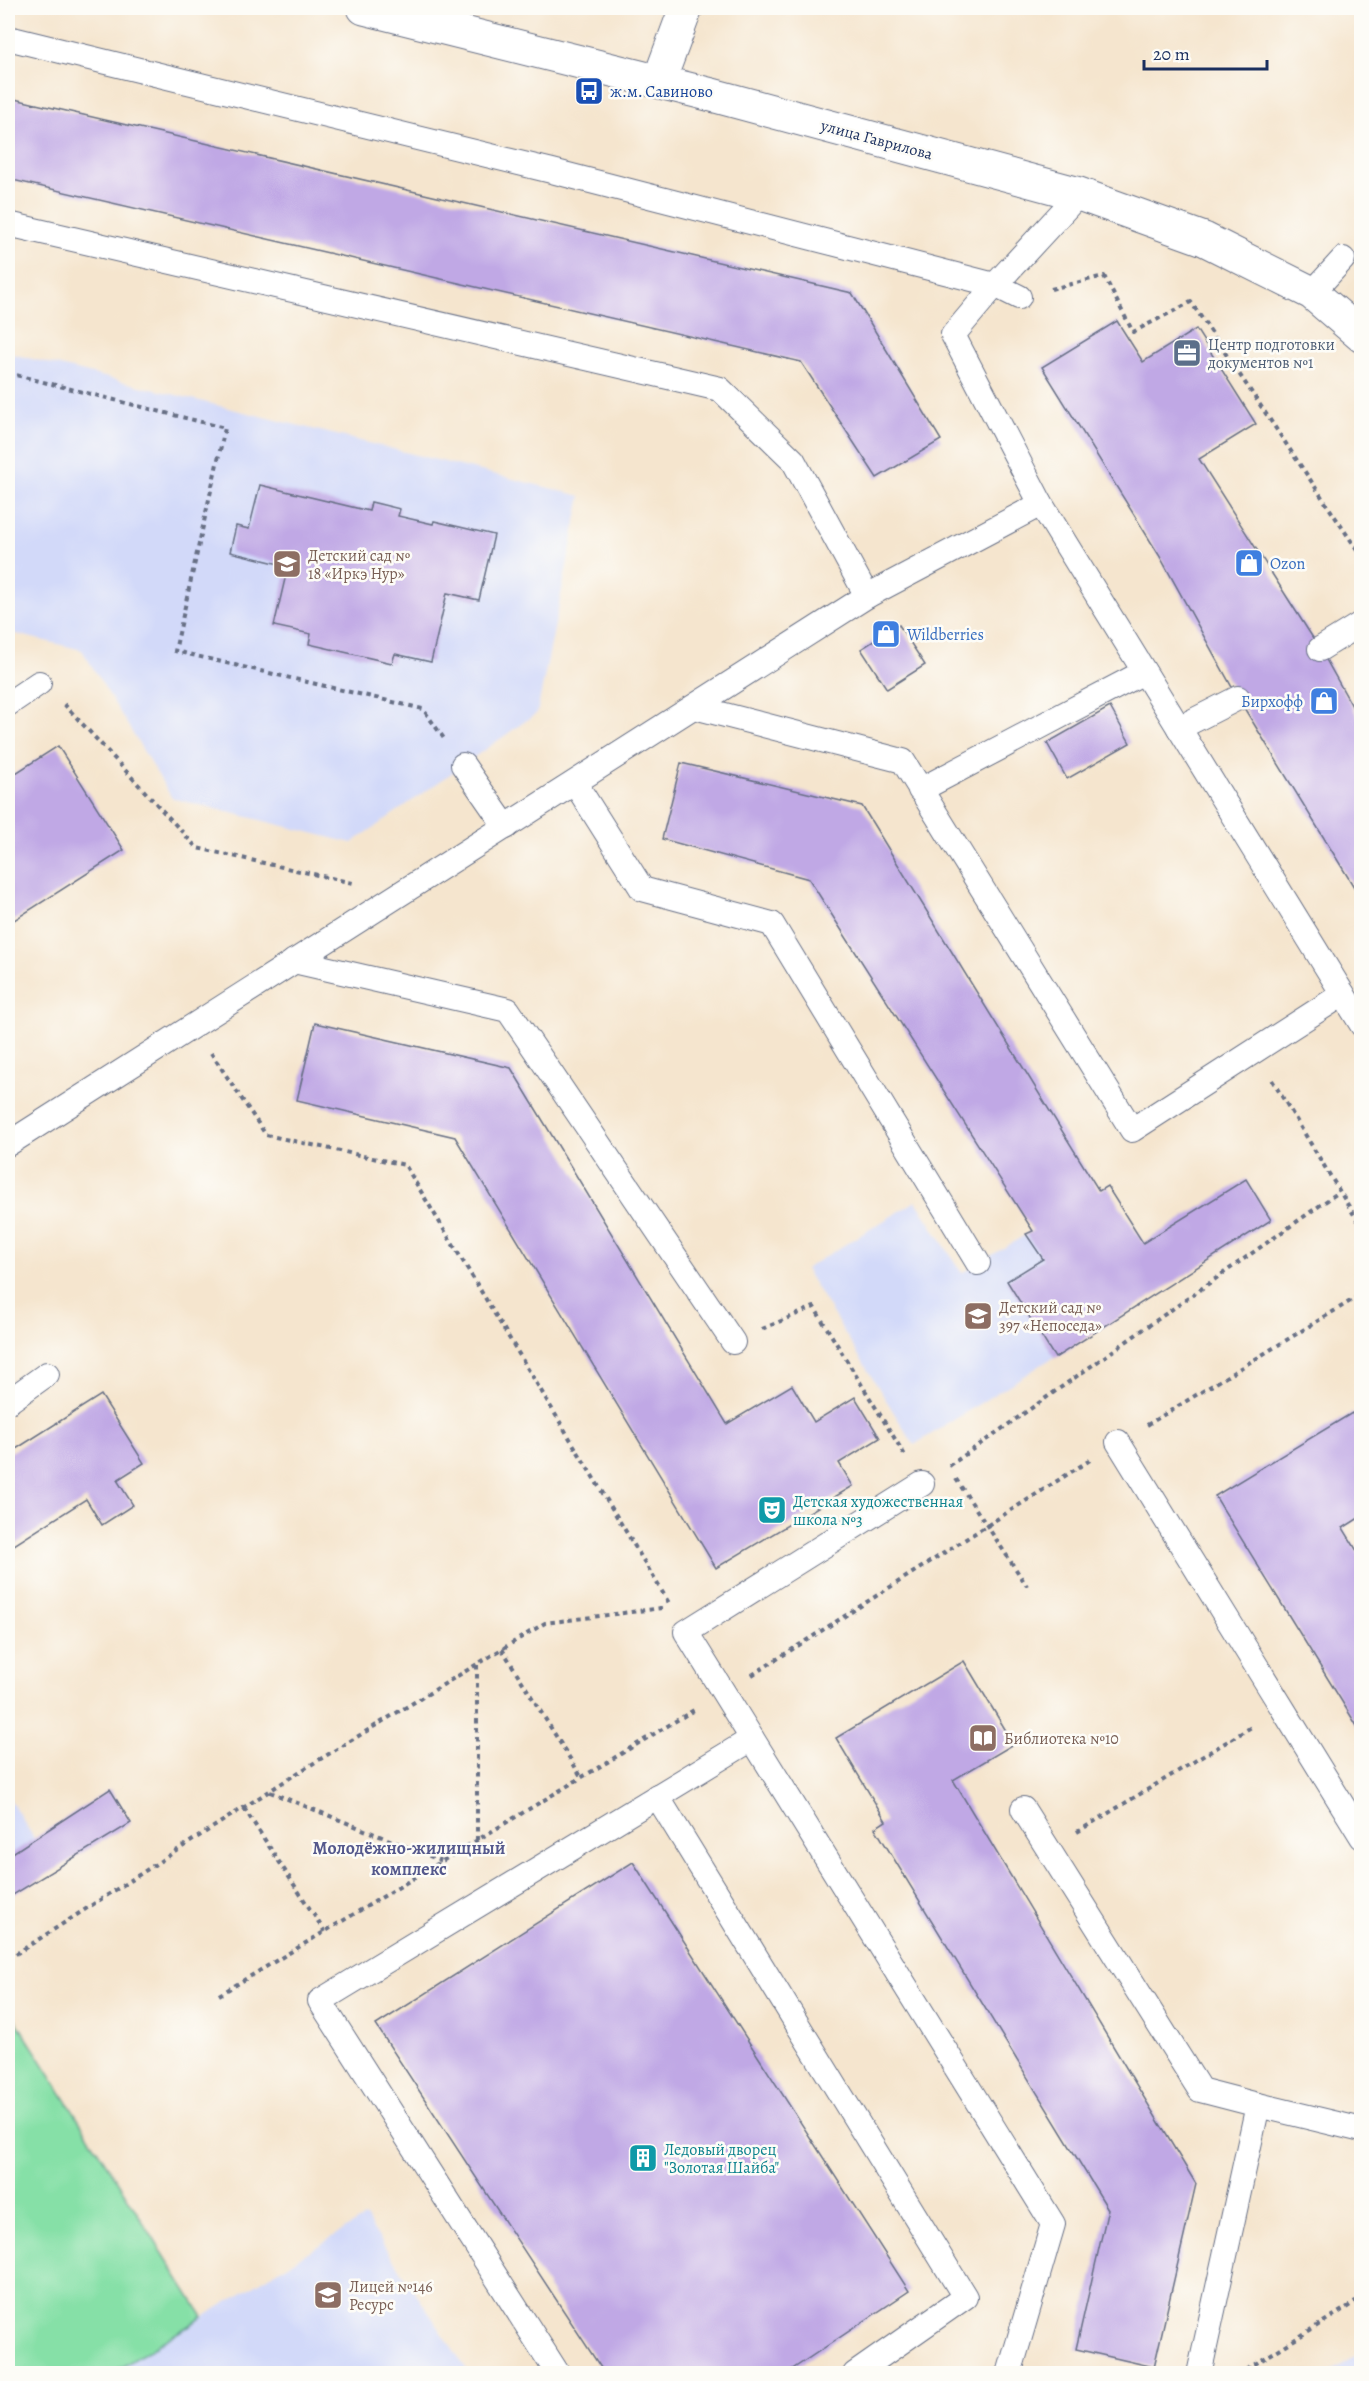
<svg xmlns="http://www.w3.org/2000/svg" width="1369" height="2381" font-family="Alegreya,serif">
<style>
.built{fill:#d2d9f9}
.green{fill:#86e0a7;stroke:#508882;stroke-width:1.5}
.building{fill:#c0a8e5}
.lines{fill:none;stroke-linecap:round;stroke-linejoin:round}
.service-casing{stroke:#676f85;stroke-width:26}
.minor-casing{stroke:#676f85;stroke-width:35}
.tertiary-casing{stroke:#676f85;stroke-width:35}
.path{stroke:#676f85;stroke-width:4;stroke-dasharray:4.5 4.5;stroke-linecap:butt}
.service{stroke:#fff;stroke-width:24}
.minor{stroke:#fff;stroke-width:33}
.tertiary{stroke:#fff;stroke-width:33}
.labels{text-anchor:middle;stroke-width:5;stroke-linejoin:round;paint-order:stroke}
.transit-label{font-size:16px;fill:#164399;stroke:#fdfcf7;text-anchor:start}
.street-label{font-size:16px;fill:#1b2f5e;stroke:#fdfcf7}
.service-label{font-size:16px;fill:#4e5e75;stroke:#fdfcf7;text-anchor:start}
.education-label{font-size:16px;fill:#785e54;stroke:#fdfcf7;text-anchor:start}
.shop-label{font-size:16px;fill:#366cbe;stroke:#fdfcf7;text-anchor:start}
.culture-label{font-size:16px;fill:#0d838f;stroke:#fdfcf7;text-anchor:start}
.neighbourhood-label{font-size:18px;font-weight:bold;fill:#55598d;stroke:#fdfcf7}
</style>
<rect width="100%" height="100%" fill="#fdfcf7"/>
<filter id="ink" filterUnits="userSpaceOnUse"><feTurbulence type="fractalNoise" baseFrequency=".0167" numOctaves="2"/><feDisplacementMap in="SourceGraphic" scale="12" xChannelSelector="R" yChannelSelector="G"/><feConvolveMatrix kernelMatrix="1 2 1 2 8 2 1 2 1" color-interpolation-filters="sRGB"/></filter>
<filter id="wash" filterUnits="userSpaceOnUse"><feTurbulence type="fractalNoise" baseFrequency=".008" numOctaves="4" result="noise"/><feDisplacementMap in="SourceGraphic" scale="24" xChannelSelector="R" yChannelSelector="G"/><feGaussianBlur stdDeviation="1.35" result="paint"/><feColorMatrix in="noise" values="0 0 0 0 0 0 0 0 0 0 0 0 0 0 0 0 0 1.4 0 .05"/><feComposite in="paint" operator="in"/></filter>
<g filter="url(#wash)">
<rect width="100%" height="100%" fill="#f5e5ce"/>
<g class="built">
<polygon points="8,353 581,496 537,713 352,843 172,798 82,650 8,632"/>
<polygon points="1246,1179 1271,1220 914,1445 805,1269 916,1201 962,1273 1107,1186 1143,1243"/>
<polygon points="8,1796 35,1840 8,1856"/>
<polygon points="365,2217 469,2373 112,2373"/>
<polygon points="1361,2352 1361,2373 1330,2373"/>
</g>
<polygon class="green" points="8,2008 203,2317 112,2373 8,2373"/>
<g id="blocks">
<g class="building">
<polygon points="10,98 852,293 941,440 877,478 801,362 8,179"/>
<polygon points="1117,321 1143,362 1196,329 1256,424 1199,459 1320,649 1362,724 1362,900 1238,698 1159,555 1042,367"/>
<polygon points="260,485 369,511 371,502 400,509 398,516 433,524 434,521 494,535 479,600 447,593 431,662 395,654 392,663 309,644 311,634 274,626 288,566 230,552 236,526 249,529"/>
<polygon points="899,625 925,665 887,689 861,649"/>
<polygon points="1110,707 1130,743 1067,779 1047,743"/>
<polygon points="58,746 124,850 8,924 8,778"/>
<polygon points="681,763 862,806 1099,1191 1107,1186 1143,1243 1246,1179 1271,1220 1055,1358 1007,1281 1043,1259 1026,1234 1033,1231 809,879 662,839"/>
<polygon points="315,1023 511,1068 727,1424 792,1385 814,1422 855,1397 880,1438 839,1463 853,1486 716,1568 455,1137 297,1100"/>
<polygon points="101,1395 144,1463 117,1480 133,1505 102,1525 86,1499 8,1549 8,1454"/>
<polygon points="1352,1413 1362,1428 1362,1516 1343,1528 1362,1559 1362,1734 1215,1496"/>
<polygon points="964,1661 1014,1744 953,1780 1196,2184 1154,2367 1076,2349 1108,2209 875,1828 886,1821 836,1738"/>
<polygon points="110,1789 131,1823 8,1898 8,1856"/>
<polygon points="633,1862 909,2291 785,2374 605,2374 376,2025"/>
</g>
</g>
</g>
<g filter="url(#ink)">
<use href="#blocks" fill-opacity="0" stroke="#676f85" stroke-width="1.5"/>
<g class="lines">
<g class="service-casing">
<g id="service">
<polyline points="8,38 552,171 995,285 1019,297"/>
<polyline points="1079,194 995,285 953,335 1041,504 1362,1025"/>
<polyline points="8,224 720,389 793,460 867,596"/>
<polyline points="1312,293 1343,259"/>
<polyline points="1320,649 1362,623"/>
<polyline points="8,704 39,683"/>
<polyline points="694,707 903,761 1132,1130 1343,994"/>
<polyline points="1179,728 1238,698"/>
<polyline points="463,765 506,827"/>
<polyline points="575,783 642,889 772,924 978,1263"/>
<polyline points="920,790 1144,672"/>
<polyline points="294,961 508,1010 733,1342"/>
<polyline points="8,1144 867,596 1041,504"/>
<polyline points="8,1402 47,1374"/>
<polyline points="1118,1442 1362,1837"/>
<polyline points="922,1484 686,1632 1053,2224 1009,2374"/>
<polyline points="657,1796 965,2297 855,2374"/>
<polyline points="1023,1809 1200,2090 1258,2105"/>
<polyline points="558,2374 320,2001 752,1739"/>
<polyline points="1199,2374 1258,2105 1362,2130"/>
</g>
</g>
<g class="minor-casing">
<polyline id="minor" points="659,81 686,8"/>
</g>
<g class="tertiary-casing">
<polyline id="tertiary" points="364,8 712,95 1079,194 1204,239 1312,293 1362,336"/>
</g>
<g class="path">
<polyline points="1051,289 1104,276 1133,332 1191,302 1362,557"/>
<polyline points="8,373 225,428 175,651 423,709 445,740"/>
<polyline points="64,704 197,848 353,883"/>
<polyline points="211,1053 266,1135 405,1165 669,1603"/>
<polyline points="1272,1080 1362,1228"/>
<polyline points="762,1329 814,1307 906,1457"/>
<polyline points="1147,1425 1362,1294"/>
<polyline points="949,1466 1339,1192"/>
<polyline points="956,1479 1027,1586"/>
<polyline points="502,1649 582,1778"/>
<polyline points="477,1665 477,1840"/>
<polyline points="752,1675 1090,1460"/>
<polyline points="270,1792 442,1861"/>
<polyline points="244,1808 325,1932"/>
<polyline points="1077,1832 1253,1726"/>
<polyline points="8,1959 299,1772 545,1623 662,1608"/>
<polyline points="219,1995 694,1710"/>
<polyline points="1239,2374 1362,2298"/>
</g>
<use href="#service" class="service"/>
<use href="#minor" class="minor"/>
<use href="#tertiary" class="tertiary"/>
</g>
</g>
<defs>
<g id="bus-square" transform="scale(1.5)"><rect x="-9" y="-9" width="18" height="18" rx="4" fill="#1a4fb4" stroke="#fdfcf7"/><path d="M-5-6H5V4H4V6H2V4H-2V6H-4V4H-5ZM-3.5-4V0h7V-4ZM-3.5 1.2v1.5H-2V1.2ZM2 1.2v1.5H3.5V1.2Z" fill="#fff"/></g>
<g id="office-square" transform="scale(1.5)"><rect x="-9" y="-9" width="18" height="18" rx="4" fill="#5c6f8a" stroke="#fdfcf7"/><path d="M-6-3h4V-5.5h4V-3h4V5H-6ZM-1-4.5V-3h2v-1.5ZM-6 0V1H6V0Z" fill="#fff"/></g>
<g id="shop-square" transform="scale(1.5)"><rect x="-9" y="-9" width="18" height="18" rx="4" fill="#3f7fe0" stroke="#fdfcf7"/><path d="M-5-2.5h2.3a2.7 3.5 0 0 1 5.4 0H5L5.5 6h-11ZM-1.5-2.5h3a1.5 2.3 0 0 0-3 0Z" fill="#fff"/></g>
<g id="school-square" transform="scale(1.5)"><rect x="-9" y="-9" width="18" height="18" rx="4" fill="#8d6e63" stroke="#fdfcf7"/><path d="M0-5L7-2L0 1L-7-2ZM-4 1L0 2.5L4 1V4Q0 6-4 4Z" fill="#fff"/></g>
<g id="theatre-square" transform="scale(1.5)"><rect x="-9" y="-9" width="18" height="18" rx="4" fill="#0f9aa8" stroke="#fdfcf7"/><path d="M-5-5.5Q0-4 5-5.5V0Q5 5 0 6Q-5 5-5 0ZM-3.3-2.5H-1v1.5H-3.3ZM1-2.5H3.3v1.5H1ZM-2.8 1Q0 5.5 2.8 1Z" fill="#fff"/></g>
<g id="library-square" transform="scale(1.5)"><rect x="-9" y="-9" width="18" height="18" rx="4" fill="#8d6e63" stroke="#fdfcf7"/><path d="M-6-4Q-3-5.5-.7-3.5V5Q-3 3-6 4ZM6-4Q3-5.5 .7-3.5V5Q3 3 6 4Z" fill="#fff"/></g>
<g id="building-square" transform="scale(1.5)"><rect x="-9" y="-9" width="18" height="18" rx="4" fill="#0f9aa8" stroke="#fdfcf7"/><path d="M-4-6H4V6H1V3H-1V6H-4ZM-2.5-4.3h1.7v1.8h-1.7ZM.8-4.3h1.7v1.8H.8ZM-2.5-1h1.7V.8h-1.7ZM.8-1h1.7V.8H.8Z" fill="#fff"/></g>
</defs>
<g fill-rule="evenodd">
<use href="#bus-square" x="589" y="91"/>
<use href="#office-square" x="1187" y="353"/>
<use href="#shop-square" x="1249" y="563"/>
<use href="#school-square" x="287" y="564"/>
<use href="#shop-square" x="886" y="634"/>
<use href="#shop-square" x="1324" y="701"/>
<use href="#school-square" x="978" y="1316"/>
<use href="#theatre-square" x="772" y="1510"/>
<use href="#library-square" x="983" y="1738"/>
<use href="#building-square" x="643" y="2158"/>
<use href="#school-square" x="328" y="2295"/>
</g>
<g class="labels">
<g class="transit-label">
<text x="610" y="97">ж.м. Савиново</text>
</g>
<g class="street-label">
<text transform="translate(877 139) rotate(15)" y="6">улица Гаврилова</text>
</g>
<g class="service-label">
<text x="1208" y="350">Центр подготовки<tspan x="1208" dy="18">документов №1</tspan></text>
</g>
<g class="education-label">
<text x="308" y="561">Детский сад №<tspan x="308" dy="18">18 «Иркэ Нур»</tspan></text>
<text x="999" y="1313">Детский сад №<tspan x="999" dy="18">397 «Непоседа»</tspan></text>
<text x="1004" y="1744">Библиотека №10</text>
<text x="349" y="2292">Лицей №146<tspan x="349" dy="18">Ресурс</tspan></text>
</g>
<g class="shop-label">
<text x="1270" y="569">Ozon</text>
<text x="907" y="640">Wildberries</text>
<text x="1303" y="707" text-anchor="end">Бирхофф</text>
</g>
<g class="culture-label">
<text x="793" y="1507">Детская художественная<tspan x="793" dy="18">школа №3</tspan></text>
<text x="664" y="2155">Ледовый дворец<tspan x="664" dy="18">"Золотая Шайба"</tspan></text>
</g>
<g class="neighbourhood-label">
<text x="409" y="1854">Молодёжно-жилищный<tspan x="409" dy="21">комплекс</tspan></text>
</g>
</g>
<rect width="1369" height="2381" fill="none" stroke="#fdfcf7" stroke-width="30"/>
<path d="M1144 60v9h123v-9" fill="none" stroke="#1b2f5e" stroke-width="3"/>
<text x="1153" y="60" font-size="18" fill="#1b2f5e" stroke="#fdfcf7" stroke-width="4.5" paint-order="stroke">20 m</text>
</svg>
